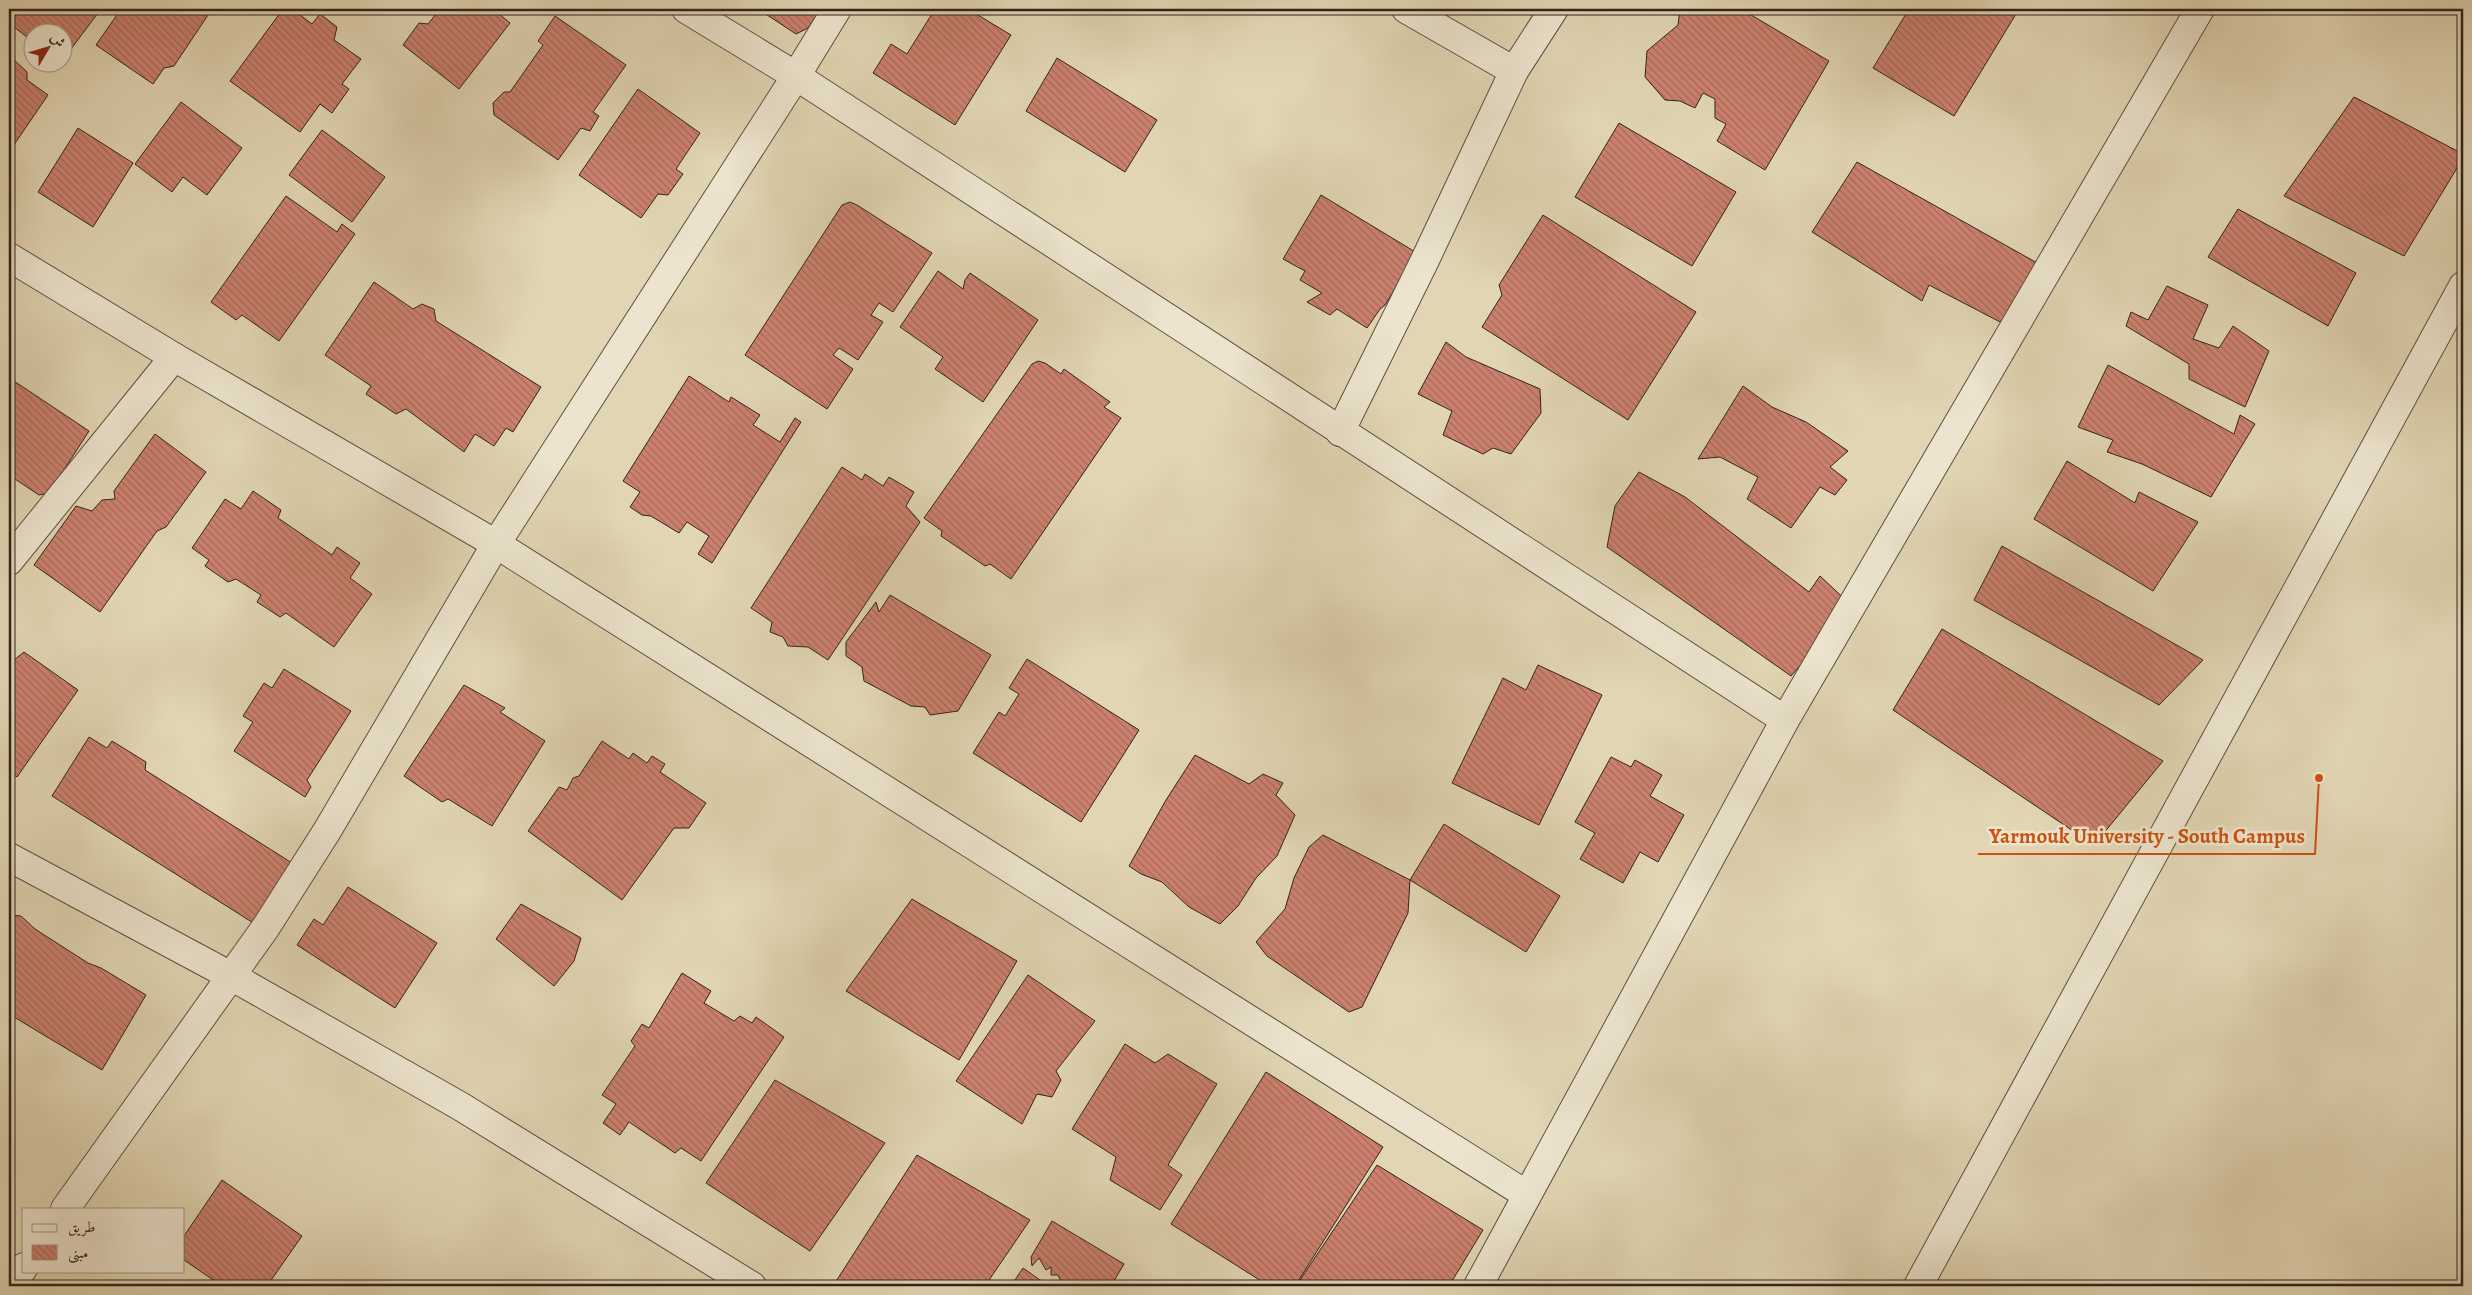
<svg xmlns="http://www.w3.org/2000/svg" width="2472" height="1295" font-family="Alegreya,Amiri,serif">
<style>
.building{fill:url(#building-back-hatch);stroke:#30241d}
.lines{fill:none;stroke-linecap:round;stroke-linejoin:round}
.minor-casing{stroke:#5c5042;stroke-width:30}
.minor{stroke:#ece4ce;stroke-width:28}
.leader{fill:none;stroke:#cc510f;stroke-width:2}
.callout-dot{fill:#cc510f;stroke:#ece4ce;stroke-width:2}
.callout-label{font-size:21px;text-anchor:middle;font-weight:bold;fill:#cc510f;stroke:#ece4ce;stroke-width:5;stroke-linejoin:round;paint-order:stroke}
</style>
<defs>
<pattern id="building-back-hatch" width="6" height="6" patternUnits="userSpaceOnUse" patternTransform="scale(1.25)"><rect width="6" height="6" fill="#cc816e"/><path d="M-1 5l2 2M0 0l6 6M5-1l2 2" fill="none" stroke="#a6695a"/></pattern>
</defs>
<rect width="100%" height="100%" fill="#e1d5b3"/>
<filter id="stains"><feTurbulence type="fractalNoise" baseFrequency=".004" numOctaves="4"/><feColorMatrix values="0 0 0 0 .2 0 0 0 0 .09 0 0 0 0 .02 0 0 0 .5 -.17"/></filter>
<radialGradient id="worn" r=".72"><stop offset=".6" stop-color="#630" stop-opacity="0"/><stop offset="1" stop-color="#630" stop-opacity=".3"/></radialGradient>
<g class="building">
<polygon points="9,9 101,9 62,61 62,32 32,32 32,41 9,23"/>
<polygon points="121,9 205,9 210,12 174,66 164,68 153,84 96,45"/>
<polygon points="283,9 292,9 312,24 320,14 337,27 334,40 361,59 342,84 349,89 332,113 320,104 300,132 230,81"/>
<polygon points="440,9 493,9 510,23 459,89 403,45 419,23 428,24"/>
<polygon points="758,9 821,9 808,28 796,34"/>
<polygon points="935,9 968,9 1011,35 955,125 873,73 891,44 907,54"/>
<polygon points="1680,9 1741,9 1829,61 1765,170 1717,141 1726,124 1715,118 1715,99 1703,93 1695,108 1680,101 1665,100 1645,77 1647,51 1678,25"/>
<polygon points="1909,9 2019,9 1954,116 1873,68"/>
<polygon points="555,16 626,65 593,112 599,116 590,131 581,128 558,160 494,115 493,103 504,92 510,92 543,45 538,41"/>
<polygon points="1057,58 1157,120 1125,172 1026,111"/>
<polygon points="13,59 27,72 27,80 48,95 9,152 9,60"/>
<polygon points="638,89 700,133 676,169 683,174 668,195 658,194 641,218 579,175"/>
<polygon points="2354,97 2463,154 2463,158 2404,256 2284,196"/>
<polygon points="181,102 242,148 207,195 183,177 172,192 135,164"/>
<polygon points="1619,123 1736,192 1692,266 1575,197"/>
<polygon points="78,128 133,163 93,227 38,192"/>
<polygon points="322,130 385,177 352,222 289,175"/>
<polygon points="1857,162 2039,264 2004,324 1929,285 1922,301 1812,232"/>
<polygon points="1321,195 1417,253 1385,305 1380,309 1367,328 1337,309 1330,315 1307,302 1322,293 1300,280 1305,271 1283,259"/>
<polygon points="286,196 337,232 342,224 355,234 279,341 242,315 236,320 211,302"/>
<polygon points="850,202 857,205 932,253 893,312 879,303 871,315 883,322 858,360 839,348 833,355 853,369 827,409 745,355 842,205"/>
<polygon points="2238,209 2356,273 2328,326 2208,257"/>
<polygon points="1543,215 1696,312 1628,420 1482,327 1502,295 1499,285"/>
<polygon points="938,271 963,289 965,280 970,273 1038,320 983,402 935,369 943,357 900,327"/>
<polygon points="374,282 413,309 422,304 434,309 436,321 541,387 513,432 506,428 494,446 475,434 464,452 406,409 396,414 366,394 371,386 325,355"/>
<polygon points="2167,286 2208,305 2193,339 2219,348 2233,326 2269,351 2245,407 2189,379 2189,364 2126,326 2131,312 2148,320"/>
<polygon points="1446,342 1466,357 1540,389 1541,413 1511,454 1493,448 1483,454 1443,435 1452,411 1418,394"/>
<polygon points="1038,361 1045,363 1061,374 1064,369 1110,402 1104,407 1121,418 1011,579 990,564 985,566 941,536 942,531 924,518 1032,364"/>
<polygon points="2108,365 2234,434 2240,415 2255,424 2211,497 2142,464 2107,452 2113,440 2078,427"/>
<polygon points="689,376 729,402 731,397 760,415 753,425 780,442 795,418 801,422 712,563 698,554 709,536 687,522 679,533 651,516 642,515 630,507 640,492 623,481"/>
<polygon points="14,381 89,431 49,493 39,495 9,475 9,390"/>
<polygon points="1743,386 1772,407 1806,422 1848,451 1830,467 1847,480 1835,495 1820,487 1791,528 1747,499 1758,477 1720,457 1698,459"/>
<polygon points="155,434 206,472 166,527 157,531 100,612 34,565 76,506 92,511 102,500 115,499 114,491"/>
<polygon points="2067,461 2135,503 2139,492 2198,522 2153,591 2034,519"/>
<polygon points="842,467 862,480 865,474 883,486 889,477 914,492 906,506 920,522 828,660 808,647 788,646 783,637 770,632 772,622 751,608"/>
<polygon points="1639,472 1685,497 1809,592 1820,576 1852,606 1791,676 1607,547 1615,506"/>
<polygon points="253,491 281,510 278,518 332,555 337,547 360,563 350,578 372,594 334,647 286,613 280,617 257,602 261,595 236,579 228,582 205,566 209,560 192,548 225,499 241,509"/>
<polygon points="2002,546 2203,660 2159,705 1974,600"/>
<polygon points="890,595 991,655 958,711 930,715 925,707 911,706 864,681 862,667 846,656 846,642 876,602 879,612"/>
<polygon points="1942,629 2163,761 2094,845 1893,710"/>
<polygon points="24,652 78,690 17,777 9,772 9,664"/>
<polygon points="1027,659 1139,730 1081,822 973,753 999,712 1005,716 1019,694 1009,688"/>
<polygon points="1538,665 1602,695 1539,825 1452,783 1503,678 1526,690"/>
<polygon points="284,669 351,711 307,780 311,787 305,797 234,751 253,722 243,716 264,683 272,688"/>
<polygon points="464,685 505,708 500,712 545,741 492,826 448,799 442,802 404,776"/>
<polygon points="89,737 107,748 112,741 146,762 145,770 292,863 255,924 52,796"/>
<polygon points="602,741 629,759 633,753 647,763 652,756 665,764 660,772 706,803 689,828 674,828 622,900 528,831 559,787 567,790 573,778 579,776"/>
<polygon points="1195,755 1249,784 1263,774 1283,783 1276,795 1295,815 1277,856 1256,878 1238,906 1220,924 1189,907 1162,882 1141,874 1129,866 1166,800"/>
<polygon points="1611,757 1631,767 1635,760 1662,775 1650,796 1684,815 1658,862 1640,852 1623,883 1580,859 1595,833 1575,822"/>
<polygon points="1444,824 1560,896 1526,952 1410,880"/>
<polygon points="1323,835 1410,880 1408,913 1362,1007 1349,1012 1267,956 1256,942 1285,909 1294,878 1309,847"/>
<polygon points="348,887 437,943 395,1008 297,945 314,919 323,925"/>
<polygon points="912,899 1017,961 959,1060 846,991"/>
<polygon points="521,904 581,938 574,961 554,986 496,939"/>
<polygon points="9,915 21,916 35,929 88,963 101,968 146,995 102,1070 9,1014"/>
<polygon points="682,973 711,991 704,1003 734,1021 740,1016 752,1023 756,1017 784,1037 701,1161 681,1148 675,1153 629,1122 620,1135 603,1123 616,1104 602,1095 635,1046 631,1041 642,1024 649,1028"/>
<polygon points="1028,975 1095,1021 1056,1071 1061,1080 1052,1097 1037,1094 1022,1124 956,1081"/>
<polygon points="1125,1044 1155,1063 1168,1054 1217,1084 1168,1165 1182,1175 1160,1210 1110,1180 1116,1157 1072,1129"/>
<polygon points="1266,1072 1383,1147 1295,1286 1269,1286 1171,1224"/>
<polygon points="775,1080 885,1143 810,1251 706,1183"/>
<polygon points="917,1155 1030,1220 985,1286 833,1286"/>
<polygon points="1377,1165 1483,1230 1449,1286 1296,1286"/>
<polygon points="222,1180 302,1236 267,1286 222,1286 184,1260 184,1236"/>
<polygon points="1052,1221 1124,1264 1111,1286 1063,1286 1058,1275 1051,1275 1051,1267 1046,1270 1039,1258 1032,1266 1031,1257"/>
<polygon points="1023,1268 1040,1280 1059,1286 1014,1286 1013,1283"/>
</g>
<g class="lines">
<g class="minor-casing">
<g id="minor">
<polyline points="686,9 796,76 1785,720"/>
<polyline points="1406,9 1514,71"/>
<polyline points="9,257 174,357 496,544 1527,1195"/>
<polyline points="1340,432 1425,260 1514,71 1554,9"/>
<polyline points="9,561 174,357"/>
<polyline points="9,857 231,976 460,1106 752,1286"/>
<polyline points="65,1209 266,927 327,831 496,544 796,76 837,9"/>
<polyline points="10,1286 24,1267"/>
<polyline points="1478,1286 1785,720 2200,9"/>
<polyline points="1918,1286 2463,286"/>
</g>
</g>
<use href="#minor" class="minor"/>
</g>
<path class="leader" d="M2319 778L2315 854H1978"/>
<circle class="callout-dot" cx="2319" cy="778" r="5"/>
<g class="callout-label">
<text x="2147" y="843">Yarmouk University - South Campus</text>
</g>
<rect width="2472" height="1295" fill="none" stroke="#e1d5b3" stroke-width="30"/>
<rect x="10" y="10" width="2452" height="1275" fill="none" stroke="#30241d" stroke-width="2.5"/>
<rect x="15" y="15" width="2442" height="1265" fill="none" stroke="#30241d"/>
<rect x="22" y="1208" width="162" height="65" fill="#ece4ce" stroke="#a19787"/>
<rect x="32" y="1224" width="25" height="8" fill="#ece4ce" stroke="#a19787"/>
<text x="68" y="1232" font-size="15" fill="#30241d">طريق</text>
<rect x="32" y="1245" width="25" height="15" fill="url(#building-back-hatch)" stroke="#a19787"/>
<text x="68" y="1258" font-size="15" fill="#30241d">مبنى</text>
<g transform="translate(48 48) rotate(52)"><circle r="24" fill="#ece4ce" stroke="#a19787"/>
<path d="M0-4L9 19L0 12L-9 19Z" fill="#8f2418"/>
<text y="-8" font-size="14" font-weight="bold" text-anchor="middle" fill="#30241d">ش</text>
</g>
<rect width="100%" height="100%" filter="url(#stains)"/>
<rect width="100%" height="100%" fill="url(#worn)"/>
</svg>
